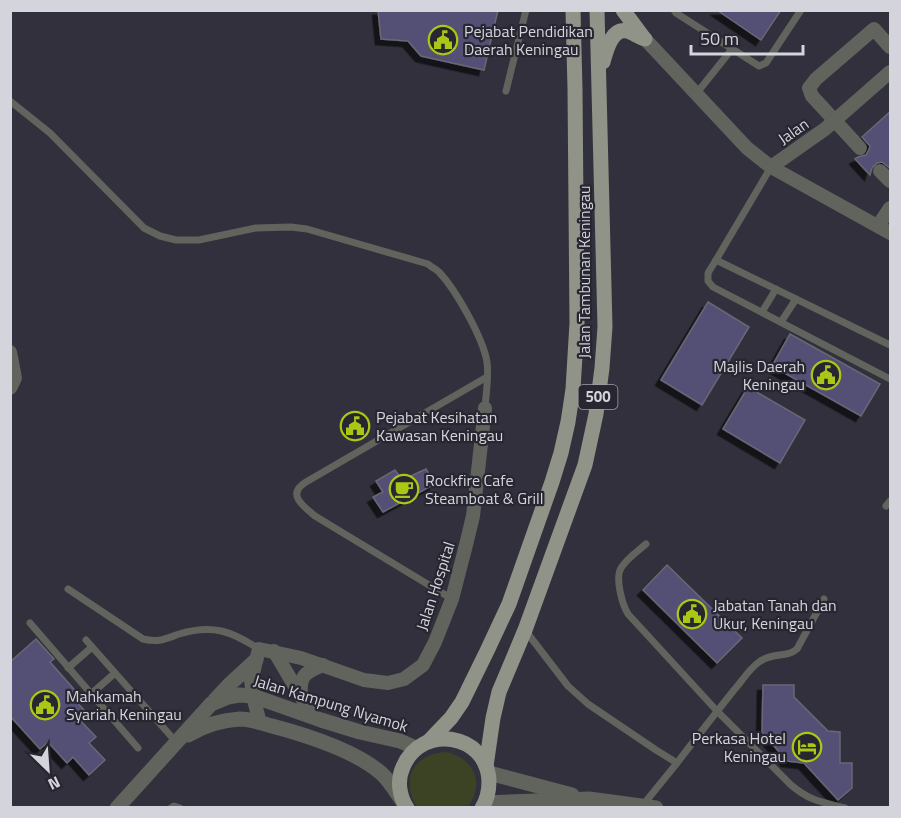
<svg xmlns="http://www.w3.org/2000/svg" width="901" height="818" font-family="'Titillium Web',sans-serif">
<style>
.green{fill:#3c4325}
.building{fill:#524f75;stroke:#686875;stroke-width:1.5;filter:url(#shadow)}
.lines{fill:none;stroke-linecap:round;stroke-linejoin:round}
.service{stroke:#61635d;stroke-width:7}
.minor{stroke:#61635d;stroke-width:14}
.tertiary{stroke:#61635d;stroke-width:15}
.primary{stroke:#909387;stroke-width:15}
.labels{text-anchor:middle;stroke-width:4.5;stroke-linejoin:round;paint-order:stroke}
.shield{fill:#272631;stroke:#a0a0a9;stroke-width:1.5}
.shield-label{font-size:15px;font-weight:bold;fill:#d4d4dc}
.poi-label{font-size:16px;fill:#d4d4dc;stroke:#272631;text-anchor:start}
.street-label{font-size:16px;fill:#d4d4dc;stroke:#272631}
</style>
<defs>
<filter id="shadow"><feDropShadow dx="-5.5" dy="5.5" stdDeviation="0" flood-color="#0009"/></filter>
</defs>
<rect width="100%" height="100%" fill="#31303c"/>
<path class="green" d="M 446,752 C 474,758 485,783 468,807 L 417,807 C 400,780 413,754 446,752 Z"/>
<g class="building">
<polygon points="378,10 498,10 484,70 421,56 408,41 381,39"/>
<polygon points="717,10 781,10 761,40"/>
<polygon points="891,111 891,169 882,162 877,163 872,168 870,175 855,159 858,157 866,155 869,150 870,146 862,137"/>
<polygon points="708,302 749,327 702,405 661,380"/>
<polygon points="790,334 880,384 861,416 772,366"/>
<polygon points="748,387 805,420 780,463 723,429"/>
<polygon points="426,469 435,484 383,512 373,497 383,492 376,481 395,470 402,480"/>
<polygon points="667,565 742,638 717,663 643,590"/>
<polygon points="36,639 54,659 50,662 79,695 74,699 84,710 77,717 96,737 89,743 105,760 89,775 73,757 67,763 48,742 40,749 10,716 10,662"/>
<polygon points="763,685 794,685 794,697 828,731 840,732 840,763 852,763 852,788 838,800 804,763 787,761 762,732"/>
</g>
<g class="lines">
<g class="service">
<polyline points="674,10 676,13 759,66 766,63 801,10"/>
<polyline points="506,91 526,10"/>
<polyline points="696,94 732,49"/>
<path d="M 10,101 L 50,133 L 144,228 L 160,236 L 176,240 L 199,240 L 256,228 L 291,227 L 307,229 L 428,264 C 431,267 436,269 439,272 C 456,290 483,338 487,362 C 489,377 486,393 485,408"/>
<polyline points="771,167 716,260 890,345"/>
<polyline points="716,260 708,273 708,281 713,287 890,379"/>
<polyline points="762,312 776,289"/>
<polyline points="781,322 796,299"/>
<polyline points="886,506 890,501"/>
<path d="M 646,544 C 638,551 627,558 621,568 C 615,578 622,604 628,614 L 717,711 L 791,785 C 810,801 821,802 845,808"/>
<path d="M 68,589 L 143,639 C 158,643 165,639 179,634 C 213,624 231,631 259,649"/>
<path d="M 452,599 L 315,516 C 303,506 286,494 306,482 L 487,377"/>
<polyline points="30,623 138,748"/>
<polyline points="525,630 568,686 588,704 656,750 677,763 643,805"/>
<polyline points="86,640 177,743"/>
<polyline points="68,668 92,647"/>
<polyline points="91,694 115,673"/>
<path d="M 677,763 C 696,738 715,714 734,690 C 742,681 749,669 759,662 C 772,652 787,658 797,649 L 824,599"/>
<polyline points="171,808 174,806 180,808"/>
</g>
<g class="minor">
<polyline points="645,39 747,148 771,167 890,233"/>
<polyline points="860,148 812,96 809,88 816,79 874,29 890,47"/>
<polyline points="771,167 825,129 890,72"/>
<polyline points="880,171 890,181"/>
<polyline points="878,226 890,208"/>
<polyline points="10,352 15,378 10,388"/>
<polyline points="274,651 313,717"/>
<path d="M 301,695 C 299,675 306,672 323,665"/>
<polyline points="260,723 254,700 251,681 259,649 301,658 364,680 388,683 404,679 423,665 435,642 452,599 466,545 473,516 485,408"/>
</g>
<g class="tertiary">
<polyline points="215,700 230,684 256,660"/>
<path d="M 188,735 C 205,725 221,720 240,719 C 251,719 261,723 272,726 C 306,735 354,750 381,773 C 390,781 396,792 403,802"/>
<polyline points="489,773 572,795"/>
<polyline points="485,803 589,799 656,808"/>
<polyline points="117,808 211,704 228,697 239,695 253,696 321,720 360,732 400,741 416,748"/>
</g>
<g class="primary">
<polyline points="623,10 643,37"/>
<path d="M 603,62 C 606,52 611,27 627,31 C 633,33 639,37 645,39"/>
<polyline points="429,741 451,718 462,702 487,651 509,604 552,482 561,453 568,422 573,389 577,323 575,89 573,10"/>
<polyline points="486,766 493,718 499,692 525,630 585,465 596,414 602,368 605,327 597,10"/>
<path d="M 407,808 C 399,796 397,780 403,767 C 421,723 487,733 489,781 C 489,790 487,800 482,808"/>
</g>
</g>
<defs>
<g id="civic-ring" transform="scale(1.5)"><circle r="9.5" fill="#272631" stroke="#aac716" stroke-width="1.5"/><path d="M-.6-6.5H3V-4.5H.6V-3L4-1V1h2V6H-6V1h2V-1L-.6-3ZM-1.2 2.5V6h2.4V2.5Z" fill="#aac716"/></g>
<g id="cafe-ring" transform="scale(1.5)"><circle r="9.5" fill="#272631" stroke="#aac716" stroke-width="1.5"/><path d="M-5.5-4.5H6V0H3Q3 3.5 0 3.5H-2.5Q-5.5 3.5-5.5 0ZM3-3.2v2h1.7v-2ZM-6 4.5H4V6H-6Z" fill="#aac716"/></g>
<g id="hotel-ring" transform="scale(1.5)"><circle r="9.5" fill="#272631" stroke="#aac716" stroke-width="1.5"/><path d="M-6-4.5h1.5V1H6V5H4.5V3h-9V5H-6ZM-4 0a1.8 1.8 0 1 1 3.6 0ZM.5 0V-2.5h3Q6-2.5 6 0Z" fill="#aac716"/></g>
</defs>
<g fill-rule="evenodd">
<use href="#civic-ring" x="443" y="40"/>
<use href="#civic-ring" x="826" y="375"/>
<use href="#civic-ring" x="355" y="426"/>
<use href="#cafe-ring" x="404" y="489"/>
<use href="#civic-ring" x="692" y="614"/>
<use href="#civic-ring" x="45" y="705"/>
<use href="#hotel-ring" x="807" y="747"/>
</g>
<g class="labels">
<rect class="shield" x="578.5" y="385" width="39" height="24" rx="4.5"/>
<g class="shield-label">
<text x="598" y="402">500</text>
</g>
<g class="poi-label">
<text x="464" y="37">Pejabat Pendidikan<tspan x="464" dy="18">Daerah Keningau</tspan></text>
<text x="805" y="372" text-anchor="end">Majlis Daerah<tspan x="805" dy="18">Keningau</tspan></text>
<text x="376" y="423">Pejabat Kesihatan<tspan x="376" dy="18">Kawasan Keningau</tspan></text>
<text x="425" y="486">Rockfire Cafe<tspan x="425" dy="18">Steamboat &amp; Grill</tspan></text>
<text x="713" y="611">Jabatan Tanah dan<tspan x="713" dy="18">Ukur, Keningau</tspan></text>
<text x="66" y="702">Mahkamah<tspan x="66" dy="18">Syariah Keningau</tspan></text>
<text x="786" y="744" text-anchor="end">Perkasa Hotel<tspan x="786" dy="18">Keningau</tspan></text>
</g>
<g class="street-label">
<text transform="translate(793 131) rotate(-35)" y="6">Jalan</text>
<text transform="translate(584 272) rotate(-90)" y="6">Jalan Tambunan Keningau</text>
<text transform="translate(435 586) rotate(-72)" y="6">Jalan Hospital</text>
<text transform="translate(331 703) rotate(17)" y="6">Jalan Kampung Nyamok</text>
</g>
</g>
<rect width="901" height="818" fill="none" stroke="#d4d4dc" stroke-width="24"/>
<g transform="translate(48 770) rotate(155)" stroke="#272631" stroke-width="4.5" paint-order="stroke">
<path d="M0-4.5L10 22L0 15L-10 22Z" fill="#d4d4dc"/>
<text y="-9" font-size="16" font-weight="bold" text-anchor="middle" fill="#d4d4dc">N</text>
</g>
<path d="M691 45v9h112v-9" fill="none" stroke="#d4d4dc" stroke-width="3"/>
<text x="700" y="45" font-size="18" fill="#d4d4dc" stroke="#272631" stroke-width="4.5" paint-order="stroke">50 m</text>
</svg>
